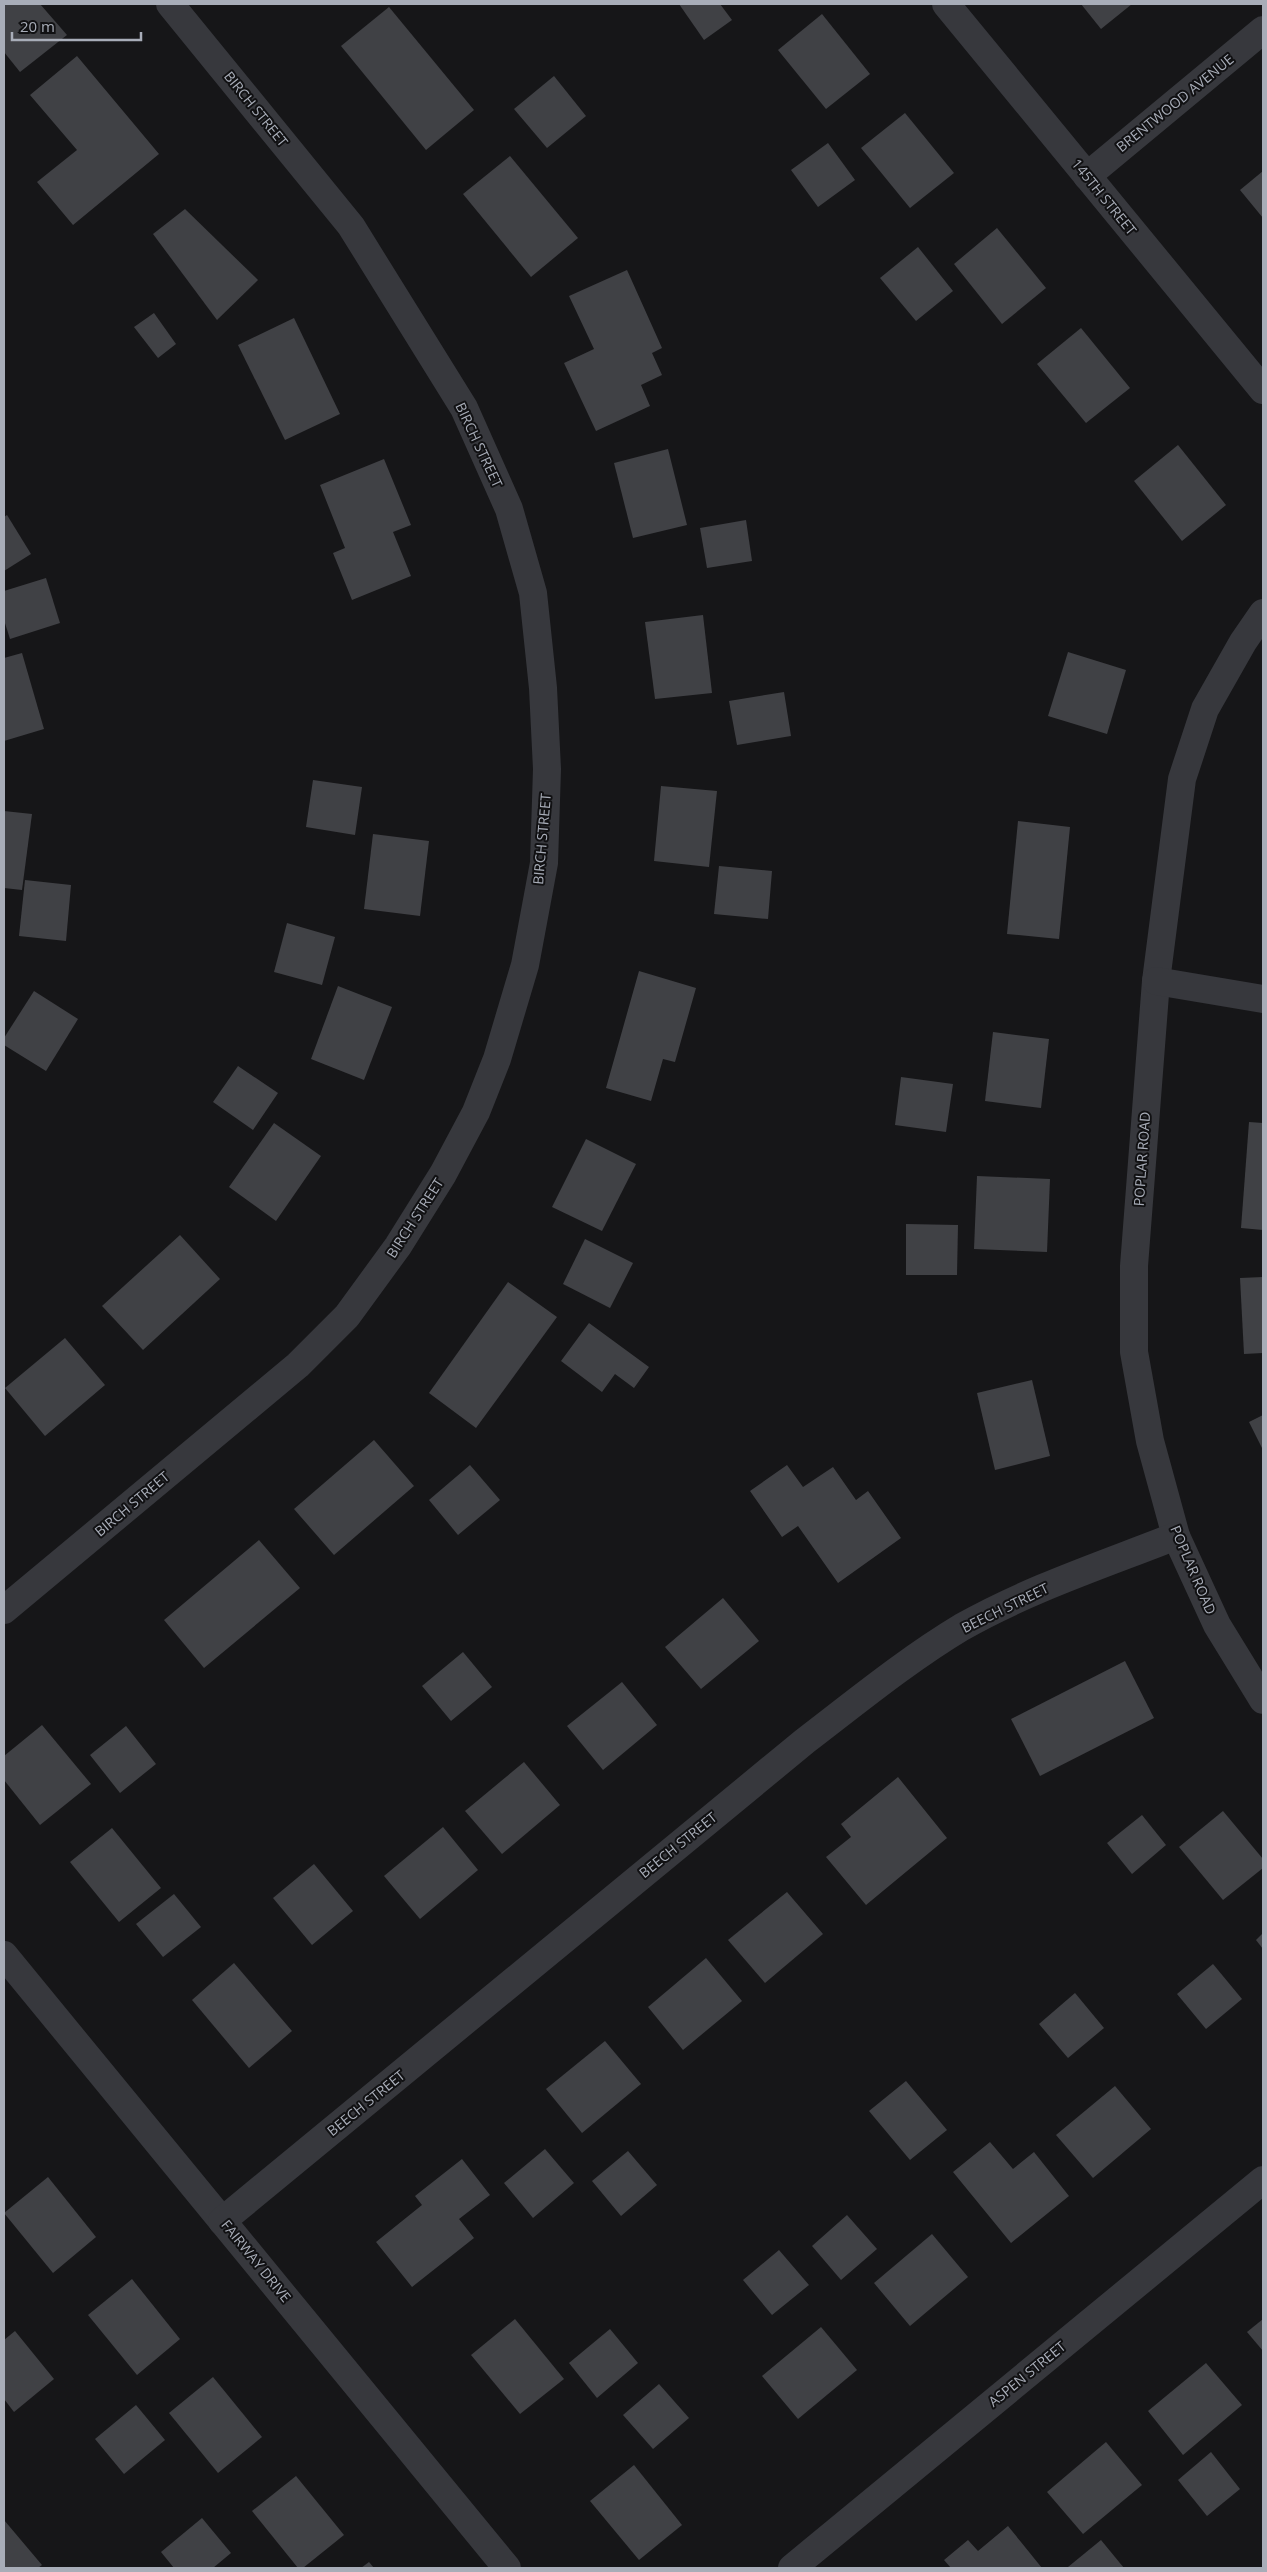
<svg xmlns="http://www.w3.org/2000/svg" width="1267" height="2572" font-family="'Open Sans',sans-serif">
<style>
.building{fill:#404145}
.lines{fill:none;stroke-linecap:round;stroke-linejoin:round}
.minor{stroke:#37383d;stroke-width:28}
.labels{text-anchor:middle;stroke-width:4;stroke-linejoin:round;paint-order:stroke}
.street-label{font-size:14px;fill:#a8adb8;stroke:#111113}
</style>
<rect width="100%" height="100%" fill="#161618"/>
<g class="building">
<polygon points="4,4 40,4 67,35 20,72 4,52"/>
<polygon points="679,4 720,4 732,20 704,40"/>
<polygon points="1081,4 1132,4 1101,29"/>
<polygon points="389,7 474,110 426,150 341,46"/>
<polygon points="822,14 870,74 826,109 778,50"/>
<polygon points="77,56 159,154 73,225 37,182 77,150 30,95"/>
<polygon points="554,76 586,116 547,148 514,109"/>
<polygon points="905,113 954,173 910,208 861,148"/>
<polygon points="828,143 855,180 818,207 791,170"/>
<polygon points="510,156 578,238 531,277 463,194"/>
<polygon points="1263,171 1263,218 1240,190"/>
<polygon points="185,209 258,280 217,320 153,234"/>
<polygon points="997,228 1046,288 1002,324 954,264"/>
<polygon points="918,247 953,291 916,321 880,278"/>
<polygon points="627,270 662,348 652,353 662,375 641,385 650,406 596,431 564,363 594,349 569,296"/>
<polygon points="154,313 176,344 158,358 134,327"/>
<polygon points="294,318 340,414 285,440 238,345"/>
<polygon points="1081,328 1130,388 1086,423 1037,364"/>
<polygon points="1178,445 1226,505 1182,541 1134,481"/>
<polygon points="668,449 687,525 633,538 614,463"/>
<polygon points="384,459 411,525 393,532 411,576 352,600 333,553 345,548 320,485"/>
<polygon points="7,515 31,554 4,571 4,517"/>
<polygon points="746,520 752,561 707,568 700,528"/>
<polygon points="46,578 60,623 10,639 4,620 4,591"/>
<polygon points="703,615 712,693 655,699 645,622"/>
<polygon points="1068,652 1126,670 1107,734 1048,716"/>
<polygon points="22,653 44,729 4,741 4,658"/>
<polygon points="784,692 791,736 737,745 729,701"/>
<polygon points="313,780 362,787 355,835 306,827"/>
<polygon points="661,786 717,791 709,867 654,861"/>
<polygon points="4,811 32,814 22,890 4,888"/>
<polygon points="1018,821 1070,827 1059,939 1007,934"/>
<polygon points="373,834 429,841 420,916 364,909"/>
<polygon points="719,866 772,871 768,919 714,914"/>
<polygon points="25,880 71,885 66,941 19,936"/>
<polygon points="287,923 335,937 322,985 274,972"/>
<polygon points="639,971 696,988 675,1062 663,1059 651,1101 606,1088"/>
<polygon points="338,986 392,1007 364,1080 311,1059"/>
<polygon points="34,991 78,1019 46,1071 4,1045 4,1038"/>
<polygon points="993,1032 1049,1039 1041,1108 985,1101"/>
<polygon points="238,1066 278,1093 253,1130 213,1102"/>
<polygon points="901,1077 953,1084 946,1132 895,1125"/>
<polygon points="1249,1122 1263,1123 1263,1230 1241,1228"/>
<polygon points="274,1123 321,1156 276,1221 229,1187"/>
<polygon points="586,1139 636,1164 602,1231 552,1207"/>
<polygon points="977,1176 1050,1179 1047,1252 974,1249"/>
<polygon points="906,1224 958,1225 957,1275 906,1275"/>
<polygon points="180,1235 220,1279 143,1350 102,1306"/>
<polygon points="585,1239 633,1263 610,1308 563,1284"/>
<polygon points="1263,1277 1263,1353 1244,1354 1240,1278"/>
<polygon points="508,1282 557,1317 476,1428 429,1393"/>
<polygon points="589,1323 649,1367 634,1388 615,1374 602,1392 561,1361"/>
<polygon points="65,1338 105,1385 45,1436 5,1388"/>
<polygon points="1032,1380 1050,1456 995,1470 977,1393"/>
<polygon points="1263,1415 1263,1450 1249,1422"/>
<polygon points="374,1440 414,1486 334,1555 294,1509"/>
<polygon points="470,1465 500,1500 458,1535 429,1500"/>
<polygon points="787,1465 803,1487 833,1467 856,1500 868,1491 901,1538 838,1583 798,1526 782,1537 750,1491"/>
<polygon points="259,1540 300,1588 204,1668 164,1620"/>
<polygon points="723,1598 759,1641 701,1689 665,1647"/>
<polygon points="463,1652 492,1687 451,1721 422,1686"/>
<polygon points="1125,1661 1154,1718 1040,1776 1011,1719"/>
<polygon points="622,1682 657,1725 603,1770 567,1726"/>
<polygon points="42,1725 91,1784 40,1825 4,1780 4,1756"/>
<polygon points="126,1726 156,1764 120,1793 90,1755"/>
<polygon points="524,1762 560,1805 502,1854 465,1811"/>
<polygon points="898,1777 947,1838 866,1905 826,1857 851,1837 841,1824"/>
<polygon points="1223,1811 1263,1859 1263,1868 1223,1900 1179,1847"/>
<polygon points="1142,1815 1166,1845 1132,1874 1107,1843"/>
<polygon points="443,1827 478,1870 420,1919 384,1876"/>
<polygon points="112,1828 161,1888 119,1922 70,1862"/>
<polygon points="314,1864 353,1911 312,1945 273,1898"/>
<polygon points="787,1892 823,1934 765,1983 728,1940"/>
<polygon points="174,1894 201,1927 163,1957 136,1924"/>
<polygon points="1263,1933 1263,1949 1256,1940"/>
<polygon points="706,1958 742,2001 683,2050 648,2007"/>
<polygon points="234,1963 292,2031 249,2068 192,2000"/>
<polygon points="1213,1964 1242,1999 1206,2029 1177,1994"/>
<polygon points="1075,1993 1104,2028 1068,2058 1039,2024"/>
<polygon points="605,2041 641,2084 582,2133 546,2089"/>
<polygon points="906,2081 947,2130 910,2160 869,2111"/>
<polygon points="1115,2086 1151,2129 1093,2178 1056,2135"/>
<polygon points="990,2142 1013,2169 1034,2152 1069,2196 1011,2243 953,2172"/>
<polygon points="545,2149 574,2183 533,2218 504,2183"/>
<polygon points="628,2151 657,2185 621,2216 592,2181"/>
<polygon points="462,2159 490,2195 459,2219 474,2238 412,2287 376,2242 422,2205 415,2196"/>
<polygon points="48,2177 96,2237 53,2273 4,2213"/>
<polygon points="847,2215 877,2249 841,2280 812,2246"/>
<polygon points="932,2234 968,2277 910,2326 874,2283"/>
<polygon points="779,2250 809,2285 772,2315 743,2280"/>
<polygon points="132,2279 180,2339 137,2375 88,2315"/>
<polygon points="515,2319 564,2379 520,2414 471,2355"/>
<polygon points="1263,2319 1263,2351 1247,2332"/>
<polygon points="821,2327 857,2370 798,2419 762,2376"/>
<polygon points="610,2329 638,2363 597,2398 569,2363"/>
<polygon points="15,2331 54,2379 14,2412 4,2399 4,2340"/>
<polygon points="1206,2363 1242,2405 1183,2455 1148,2411"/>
<polygon points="213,2377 262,2437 218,2473 169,2413"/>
<polygon points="659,2384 689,2418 653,2449 623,2415"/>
<polygon points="136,2405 165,2440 124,2474 95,2439"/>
<polygon points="1106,2442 1142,2485 1083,2534 1047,2492"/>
<polygon points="1211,2452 1240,2489 1207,2516 1178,2480"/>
<polygon points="634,2465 682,2525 639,2560 590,2501"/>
<polygon points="296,2476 344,2535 303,2568 298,2568 252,2511"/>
<polygon points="202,2518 231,2553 213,2568 174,2568 161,2552"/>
<polygon points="4,2520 42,2565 38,2568 4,2568"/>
<polygon points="1008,2526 1042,2568 951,2568 944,2560 968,2540 978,2551"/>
<polygon points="1101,2540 1124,2568 1069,2568 1068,2567"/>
<polygon points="369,2562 374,2568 361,2568"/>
</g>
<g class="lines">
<g class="minor">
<polyline points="946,4 1263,390"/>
<polyline points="1087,176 1263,30"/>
<polyline points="1263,613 1243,642 1205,709 1182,779 1156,981 1134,1266 1134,1352 1150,1441 1176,1536 1217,1625 1263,1700"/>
<polyline points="1156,981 1263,999"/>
<polyline points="4,1610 298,1365 347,1316 398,1246 443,1174 476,1112 497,1059 525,965 544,863 547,769 543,688 533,593 509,509 464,408 351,226 170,4"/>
<polyline points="4,1955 507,2568"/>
<path d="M 222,2221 L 805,1741 C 856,1702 907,1660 962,1627 C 1029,1589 1105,1564 1176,1536"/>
<polyline points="792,2568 1263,2180"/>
</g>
</g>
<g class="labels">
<g class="street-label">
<text transform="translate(1175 103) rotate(-39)" y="5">BRENTWOOD AVENUE</text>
<text transform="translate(256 109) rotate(51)" y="5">BIRCH STREET</text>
<text transform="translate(1104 197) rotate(51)" y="5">145TH STREET</text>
<text transform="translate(479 445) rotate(65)" y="5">BIRCH STREET</text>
<text transform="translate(542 839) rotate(-85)" y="5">BIRCH STREET</text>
<text transform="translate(1142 1159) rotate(-86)" y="5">POPLAR ROAD</text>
<text transform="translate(415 1218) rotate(-57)" y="5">BIRCH STREET</text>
<text transform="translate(132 1504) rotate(-40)" y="5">BIRCH STREET</text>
<text transform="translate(1193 1570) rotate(67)" y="5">POPLAR ROAD</text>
<text transform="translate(1005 1608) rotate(-26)" y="5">BEECH STREET</text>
<text transform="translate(678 1845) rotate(-39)" y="5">BEECH STREET</text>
<text transform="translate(366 2103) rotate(-39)" y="5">BEECH STREET</text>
<text transform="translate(256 2261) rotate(51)" y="5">FAIRWAY DRIVE</text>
<text transform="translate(1027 2374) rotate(-39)" y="5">ASPEN STREET</text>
</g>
</g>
<rect width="1267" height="2572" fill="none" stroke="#a8adb8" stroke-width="10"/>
<path d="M12 32v8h129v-8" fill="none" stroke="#a8adb8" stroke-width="2.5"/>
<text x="20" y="32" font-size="15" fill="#a8adb8" stroke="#111113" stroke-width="4" paint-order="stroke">20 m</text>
</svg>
